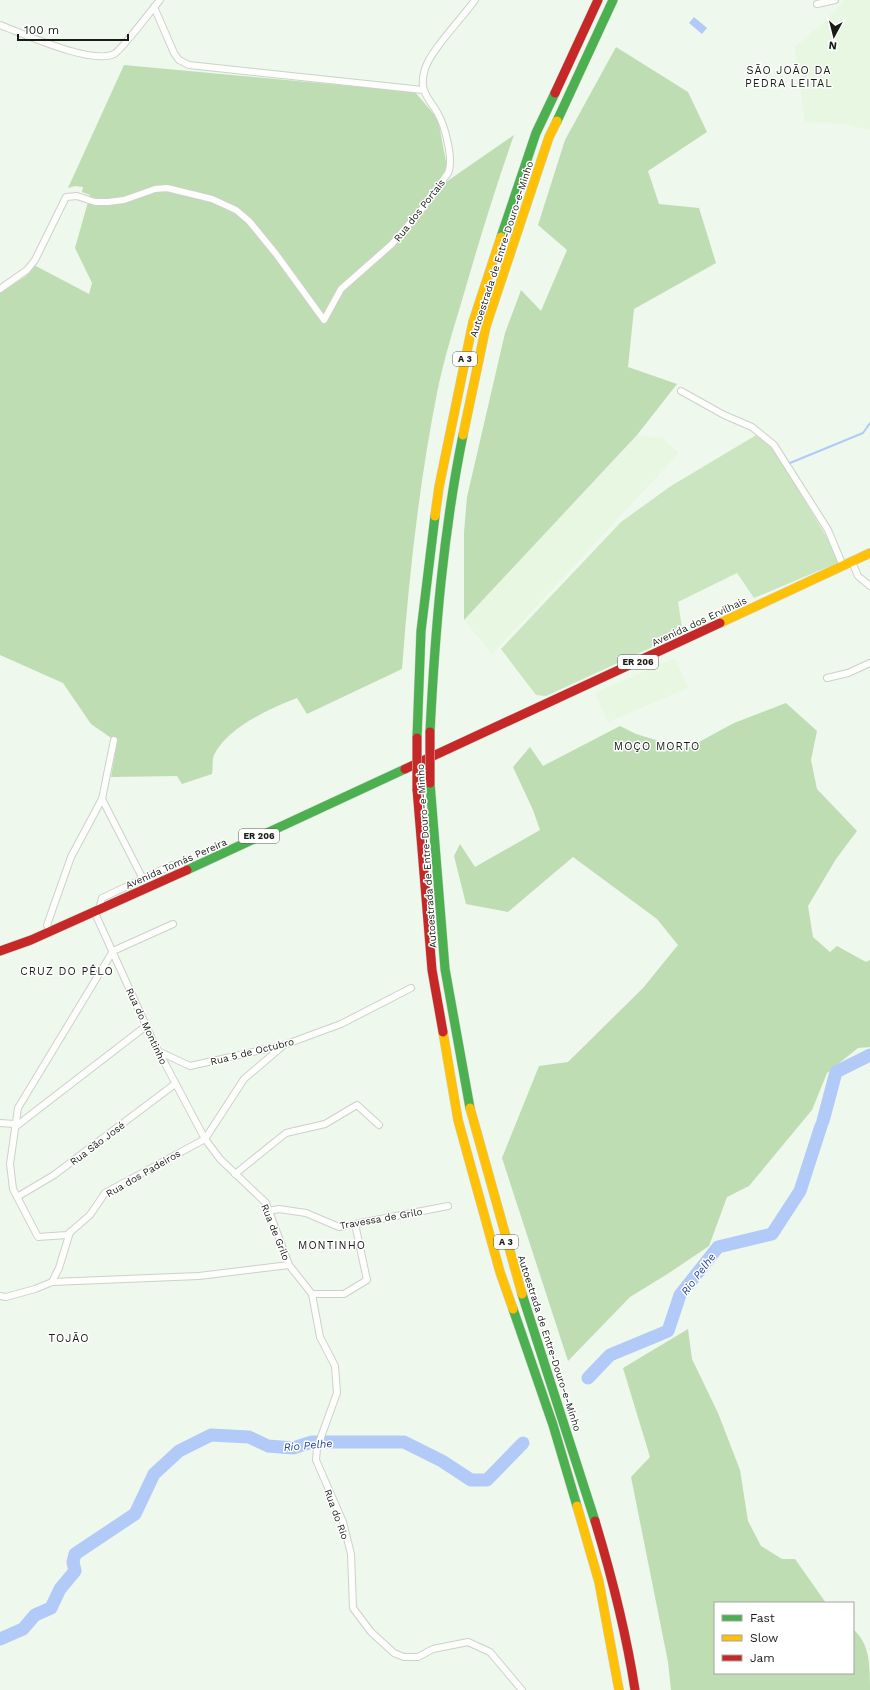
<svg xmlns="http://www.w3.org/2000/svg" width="870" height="1690" font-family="'Work Sans',sans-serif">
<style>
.built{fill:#e7f7e2}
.green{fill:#cae5c0}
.forest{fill:#beddb3}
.water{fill:#b1caf8}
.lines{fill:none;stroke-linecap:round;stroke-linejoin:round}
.stream{stroke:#b1caf8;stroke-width:2}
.river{stroke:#b1caf8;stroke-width:13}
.street-casing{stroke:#cbd2c9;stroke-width:8}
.fast-casing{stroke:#cbd2c9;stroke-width:10}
.slow-casing{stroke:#cbd2c9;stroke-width:10}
.jam-casing{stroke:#cbd2c9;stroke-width:10}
.street{stroke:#fdfefc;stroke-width:6}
.fast{stroke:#4caf50;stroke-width:9}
.slow{stroke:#ffc107;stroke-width:9}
.jam{stroke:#c62828;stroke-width:9}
.jam-bridge-casing{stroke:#cbd2c9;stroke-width:10;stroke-linecap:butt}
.jam-bridge{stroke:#c62828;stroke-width:9}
.labels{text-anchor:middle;stroke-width:3;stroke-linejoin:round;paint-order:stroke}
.shield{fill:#fff;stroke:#5d615b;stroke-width:1}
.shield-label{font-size:9px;font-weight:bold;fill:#171d15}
.street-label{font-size:10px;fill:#171d15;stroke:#fff}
.neighbourhood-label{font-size:11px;letter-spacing:1px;fill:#171d15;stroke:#fff}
.water-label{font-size:11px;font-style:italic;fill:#264696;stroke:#fff}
</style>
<rect width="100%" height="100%" fill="#eff8ec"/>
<g class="built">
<polygon points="843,0 870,0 870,130 844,124 805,122 795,47 822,24 844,1"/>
<polygon points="637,435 662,438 679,453 492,654 464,620"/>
<polygon points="675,658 688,688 608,722 595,693"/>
</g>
<polygon class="green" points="758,434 772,445 826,536 838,557 837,563 754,598 737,573 678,602 683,633 546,696 536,695 501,649 621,522 671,486"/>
<g class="forest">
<polygon points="616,47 688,92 707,132 648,171 659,204 699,208 716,263 634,309 628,367 677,384 637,435 464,620 464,533 467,497 505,333 521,290 541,311 567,250 538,225 565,140"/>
<path d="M 124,65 L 415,92 L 438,119 L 446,162 L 446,182 L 514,135 C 496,186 480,238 465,290 C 455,324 444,358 437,393 C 419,484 409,576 402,669 L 307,714 L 297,698 C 269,709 228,727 214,755 C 212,760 213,768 212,774 L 182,784 L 177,776 L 111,777 L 117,742 L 91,724 L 63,683 L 0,655 L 0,293 L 26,276 L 34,265 L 89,294 L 92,283 L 75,248 L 90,195 L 82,192 L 83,187 L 75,186 L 68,188 Z"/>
<polygon points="786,703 817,731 811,760 817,789 857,831 836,859 808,906 813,937 830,952 837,946 866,962 870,960 870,1047 858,1048 827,1073 812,1110 749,1186 727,1197 709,1246 669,1273 630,1297 568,1361 502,1158 539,1066 568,1062 643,988 678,945 657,919 573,857 508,912 466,904 454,856 460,844 475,867 540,830 533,810 513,767 530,747 543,766 620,726 636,734 686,749 734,723"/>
<path d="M 688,1329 L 692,1359 L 718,1413 L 740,1470 L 748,1521 L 761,1546 L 782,1559 L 795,1559 L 826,1603 L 715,1603 L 715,1673 L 853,1673 L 853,1629 C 870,1644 870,1665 870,1690 L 671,1690 L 668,1662 L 631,1477 L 650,1457 L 623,1368 Z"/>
</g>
<polygon class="water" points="694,17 707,28 702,34 689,23"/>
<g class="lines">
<polyline class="stream" points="790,463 863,433 870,423"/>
<g class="river">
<polyline points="823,1121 836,1072 870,1055"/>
<polyline points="588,1378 610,1355 668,1331 680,1295 718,1247 772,1234 800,1191 821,1126"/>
<polyline points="0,1639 23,1629 35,1615 51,1608 60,1589 75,1571 73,1562 75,1554 135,1514 154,1474 179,1451 211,1435 249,1437 268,1446 293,1448 312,1442 404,1442 442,1461 471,1480 487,1480 523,1443"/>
</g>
<g class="street-casing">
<g id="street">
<polyline points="817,4 835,0"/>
<polyline points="154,7 174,53 179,60 189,65 423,90"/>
<path d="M 0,25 C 24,34 92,65 114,54 C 121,51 152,9 160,0"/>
<path d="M 0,289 L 27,270 L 35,260 L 66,197 L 77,196 L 95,202 L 108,202 L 124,200 L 155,189 L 167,188 L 212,199 L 236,210 L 249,221 L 276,254 L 324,320 L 341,289 L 392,244 L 422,209 L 448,173 C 454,160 445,126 438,114 C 434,106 427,99 424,90 C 422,84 423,75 425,69 C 430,51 463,17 475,0"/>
<polyline points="681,391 724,415 752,427 774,445 828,530 843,566"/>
<polyline points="852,562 858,576 870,586"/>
<polyline points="827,678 848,673 870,663"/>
<polyline points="114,740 102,799 143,879"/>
<polyline points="99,909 102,898 172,865 180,866 186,871"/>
<polyline points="94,911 153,1041 205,1139 220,1159 266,1203 289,1265 312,1294 320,1337 335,1366 337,1393 317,1448 316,1460 343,1522 351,1554 353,1608 371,1632 394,1653 404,1657 418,1657 433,1649 468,1642 490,1652 522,1690"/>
<polyline points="173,924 113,951 18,1108 10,1164 13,1189 38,1237 67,1235 90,1215 105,1193 205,1139 244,1079 284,1045"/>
<polyline points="50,931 47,925 71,857 102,799"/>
<polyline points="158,1051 190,1066 284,1045 341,1024 411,988"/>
<polyline points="0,1123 15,1124"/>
<polyline points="15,1127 146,1026"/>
<polyline points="235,1174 286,1133 325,1124 357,1105 379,1125"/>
<polyline points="17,1197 54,1175 175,1084"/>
<polyline points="269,1211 279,1209 306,1213 339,1227 448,1206"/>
<polyline points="52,1282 199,1276 289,1265"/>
<polyline points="312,1294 344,1294 367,1280 355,1224"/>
<polyline points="0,1296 6,1297 35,1289 52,1282 59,1268 70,1232"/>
</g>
</g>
<g class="fast-casing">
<g id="fast">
<polyline points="557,121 613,0"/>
<polyline points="501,237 536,133 555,93"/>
<path d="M 430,732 C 435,632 443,533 463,435"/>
<polyline points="417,738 421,631 435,516"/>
<polyline points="430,783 445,969 470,1108"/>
<polyline points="187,870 405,769"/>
<polyline points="522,1294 595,1521"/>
<polyline points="513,1309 553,1425 577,1506"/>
</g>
</g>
<g class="slow-casing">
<g id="slow">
<polyline points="463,435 486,326 549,137 557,121"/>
<polyline points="435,516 439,487 473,322 501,237"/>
<polyline points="720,623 870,553"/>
<polyline points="443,1032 458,1120 500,1272 513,1309"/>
<polyline points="470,1108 522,1294"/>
<polyline points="577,1506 599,1582 619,1690"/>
</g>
</g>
<g class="jam-casing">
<g id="jam">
<polyline points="555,93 598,0"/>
<polyline points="405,769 720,623"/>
<polyline points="417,789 432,970 443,1032"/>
<polyline points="0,951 31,940 187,870"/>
<path d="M 595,1521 C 612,1577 626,1632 635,1690"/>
</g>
</g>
<use href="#street" class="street"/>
<use href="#fast" class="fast"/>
<use href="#slow" class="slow"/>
<use href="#jam" class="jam"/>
<g class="jam-bridge-casing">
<g id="jam-bridge">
<polyline points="430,732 430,783"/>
<polyline points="417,738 417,789"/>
</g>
</g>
<use href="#jam-bridge" class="jam-bridge"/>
</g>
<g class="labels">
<g class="shield">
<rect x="453" y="352" width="24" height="14" rx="3"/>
<rect x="618" y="655" width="40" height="14" rx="3"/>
<rect x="239" y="829" width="40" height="14" rx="3"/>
<rect x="494" y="1235" width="24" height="14" rx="3"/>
</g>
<g class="shield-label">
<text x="465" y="362">A 3</text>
<text x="638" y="665">ER 206</text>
<text x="259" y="839">ER 206</text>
<text x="506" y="1245">A 3</text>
</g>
<g class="street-label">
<text transform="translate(419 210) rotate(-52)" y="4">Rua dos Portais</text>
<text transform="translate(501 249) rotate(-72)" y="4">Autoestrada de Entre-Douro-e-Minho</text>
<text transform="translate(699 621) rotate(-25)" y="4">Avenida dos Ervilhais</text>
<text transform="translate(426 856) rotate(-94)" y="4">Autoestrada de Entre-Douro-e-Minho</text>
<text transform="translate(176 863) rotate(-24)" y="4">Avenida Tomás Pereira</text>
<text transform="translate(147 1026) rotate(65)" y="4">Rua do Montinho</text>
<text transform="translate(252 1051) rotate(-14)" y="4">Rua 5 de Octubro</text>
<text transform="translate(97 1143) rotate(-37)" y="4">Rua São José</text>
<text transform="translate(143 1173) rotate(-30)" y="4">Rua dos Padeiros</text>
<text transform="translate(381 1218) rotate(-10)" y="4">Travessa de Grilo</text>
<text transform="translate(276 1232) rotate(68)" y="4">Rua de Grilo</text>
<text transform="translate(550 1343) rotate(72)" y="4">Autoestrada de Entre-Douro-e-Minho</text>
<text transform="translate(337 1514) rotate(70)" y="4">Rua do Rio</text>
</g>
<g class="neighbourhood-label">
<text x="789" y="74">SÃO JOÃO DA<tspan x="789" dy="13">PEDRA LEITAL</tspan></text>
<text x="657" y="750">MOÇO MORTO</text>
<text x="67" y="975">CRUZ DO PÊLO</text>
<text x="332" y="1249">MONTINHO</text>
<text x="69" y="1342">TOJÃO</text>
</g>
<g class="water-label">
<text transform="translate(698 1274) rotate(-53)" y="4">Rio Pelhe</text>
<text transform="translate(308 1445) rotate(-5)" y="4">Rio Pelhe</text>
</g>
</g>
<rect x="714" y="1602" width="140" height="72" fill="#ffffff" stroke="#a2a5a1"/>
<rect x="722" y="1615" width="20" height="6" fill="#4caf50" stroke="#a2a5a1"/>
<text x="750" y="1622" font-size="12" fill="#171d15">Fast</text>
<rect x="722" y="1635" width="20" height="6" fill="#ffc107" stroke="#a2a5a1"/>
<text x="750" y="1642" font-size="12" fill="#171d15">Slow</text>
<rect x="722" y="1655" width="20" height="6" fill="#c62828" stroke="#a2a5a1"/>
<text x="750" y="1662" font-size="12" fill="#171d15">Jam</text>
<g transform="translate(834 36) rotate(187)" stroke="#ffffff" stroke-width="3" paint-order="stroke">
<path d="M0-3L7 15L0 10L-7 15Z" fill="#171d15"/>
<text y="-6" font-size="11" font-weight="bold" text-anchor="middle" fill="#171d15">N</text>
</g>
<path d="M18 34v6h110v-6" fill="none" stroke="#171d15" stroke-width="2"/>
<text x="24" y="34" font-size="12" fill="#171d15" stroke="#ffffff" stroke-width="3" paint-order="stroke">100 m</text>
</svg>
